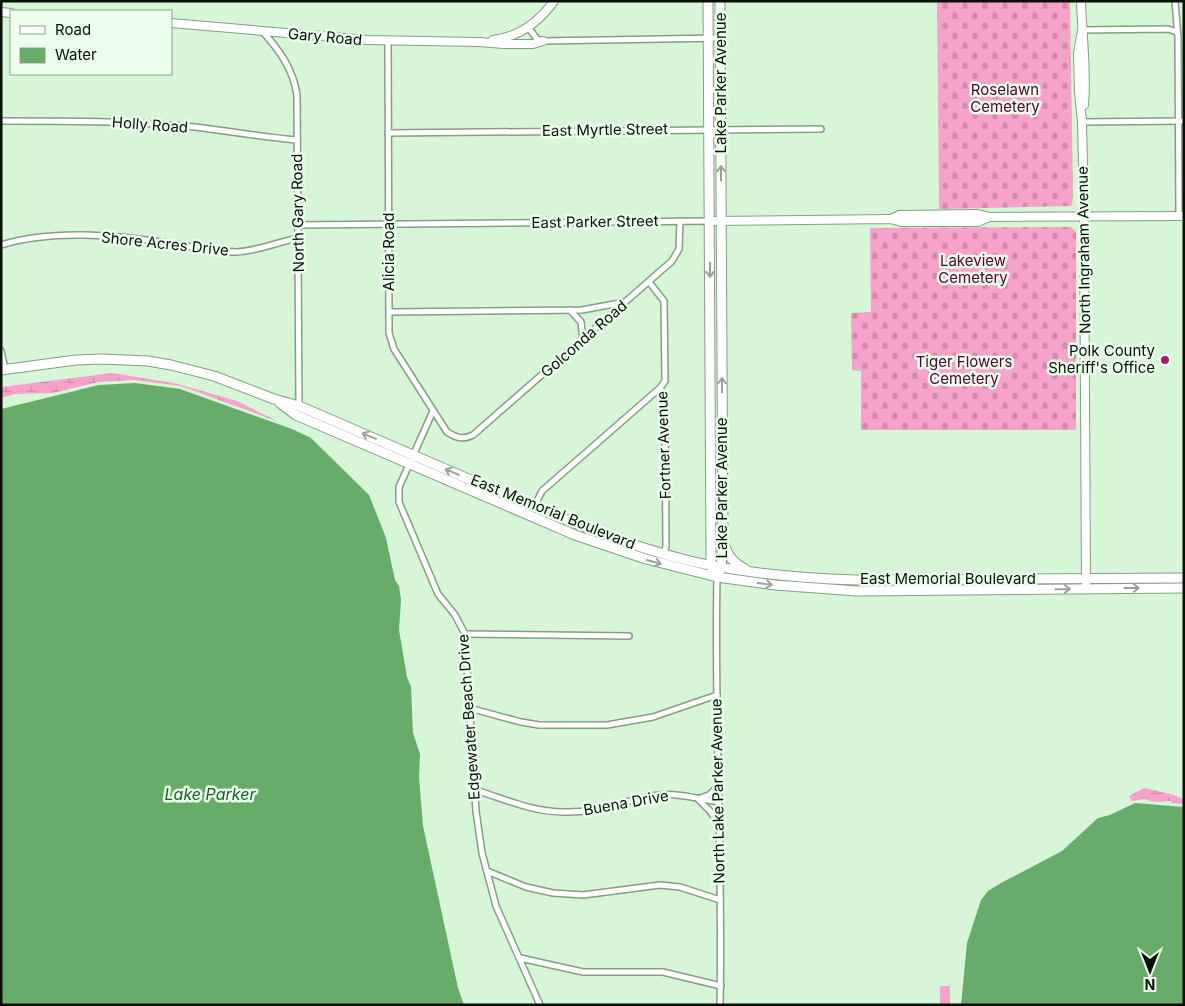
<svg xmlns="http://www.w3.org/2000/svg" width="1185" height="1006" font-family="Inter,sans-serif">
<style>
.grass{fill:#f6a2cb}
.wetland{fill:url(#wetland-marsh)}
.cemetery{fill:url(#cemetery-stones)}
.water{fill:#67ac6b}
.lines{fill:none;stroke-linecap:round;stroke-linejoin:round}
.street-casing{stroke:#849f84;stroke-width:8}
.secondary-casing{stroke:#849f84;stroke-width:10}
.primary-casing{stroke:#849f84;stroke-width:11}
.street{stroke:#fff;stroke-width:5}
.secondary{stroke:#fff;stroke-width:8}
.primary{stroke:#fff;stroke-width:9}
.oneway{stroke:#9c9f9c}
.poi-dot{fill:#a21f6f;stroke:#ecfeec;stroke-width:2}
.labels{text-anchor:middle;stroke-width:5;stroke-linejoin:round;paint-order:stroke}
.street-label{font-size:15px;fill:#071007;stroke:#ecfeec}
.park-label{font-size:15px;fill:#500133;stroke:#ecfeec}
.poi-label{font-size:15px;fill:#071007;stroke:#ecfeec;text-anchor:end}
.water-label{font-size:16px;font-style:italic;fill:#165f21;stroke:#ecfeec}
</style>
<defs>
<pattern id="wetland-marsh" width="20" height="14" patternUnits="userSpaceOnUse" patternTransform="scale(1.25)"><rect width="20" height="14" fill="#f6a2cb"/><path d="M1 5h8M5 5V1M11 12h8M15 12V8" fill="none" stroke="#d18aad"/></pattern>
<pattern id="cemetery-stones" width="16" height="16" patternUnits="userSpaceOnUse" patternTransform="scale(1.25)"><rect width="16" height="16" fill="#f6a2cb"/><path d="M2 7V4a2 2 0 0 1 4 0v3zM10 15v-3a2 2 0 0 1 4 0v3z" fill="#d18aad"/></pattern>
</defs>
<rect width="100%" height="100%" fill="#d7f5d7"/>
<rect class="grass" x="940" y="986" width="10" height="19"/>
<g class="wetland">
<polygon points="113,373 178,384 237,401 279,422 181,386 135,380 98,382 53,393 15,394 1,398 1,387"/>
<polygon points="1144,788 1171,794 1184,799 1184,804 1173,803 1170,801 1155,802 1144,799 1132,801 1129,796"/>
</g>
<g class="cemetery">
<polygon points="937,1 1070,1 1073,196 1072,205 1070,206 939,209"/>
<polygon points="1071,227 1076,232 1076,430 861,430 861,371 852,370 851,313 871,312 870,228"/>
</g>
<g class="water">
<polygon points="135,383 180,389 292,429 311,438 369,495 386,538 395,580 399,586 401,600 399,630 407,677 411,687 413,733 420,754 419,777 423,826 458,988 464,1005 1,1005 1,409 99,385"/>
<polygon points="1135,803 1184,807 1184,1005 961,1005 967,943 981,900 988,891 1001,883 1062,851 1098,818 1110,815"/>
</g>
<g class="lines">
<g class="street-casing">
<g id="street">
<polyline points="1175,1 1178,38 1179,216"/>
<polyline points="528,27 537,39 543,41 721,38"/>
<polyline points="1082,30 1168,29 1177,32"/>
<path d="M 263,32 C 280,51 293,69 297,95 L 299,406"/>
<path d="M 388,41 L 389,333 L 394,349 L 447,432 C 457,438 462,440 473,435 L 672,261 L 679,249 L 680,221"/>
<path d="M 1,121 C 66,121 131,121 195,127 C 229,131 263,137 297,140"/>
<polyline points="1082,122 1184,121"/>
<polyline points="388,133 821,129"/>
<polyline points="299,225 709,221"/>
<path d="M 1,245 C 52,229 116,235 168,243 C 190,246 213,252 236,252 C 258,251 277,242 299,238"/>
<polyline points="570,310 581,322 583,340"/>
<polyline points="390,312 582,310 625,302"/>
<polyline points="1,351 5,369"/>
<polyline points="660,388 665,396 665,406 666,546 664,554"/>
<polyline points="433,411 399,487 399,502 438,594 455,615 465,634 476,811 482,853 496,906 540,1005"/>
<polyline points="534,507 542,491 660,388 665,381 664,301 649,282"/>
<path d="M 717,577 C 714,720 723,862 720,1005"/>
<polyline points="465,634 629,636"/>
<polyline points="469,708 521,722 539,725 607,725 653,717 717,695"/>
<path d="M 475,790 C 505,799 532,812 564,812 C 597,813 626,800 658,795 C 679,793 699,799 719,802"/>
<polyline points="700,798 709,795 719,785"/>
<polyline points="698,799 710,811 719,825"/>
<polyline points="487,871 526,887 553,893 583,895 660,885 680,887 720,900"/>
<polyline points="520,958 583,972 663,972 721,986"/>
</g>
</g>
<g class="secondary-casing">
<g id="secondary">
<path d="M 1081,1 C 1082,36 1087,70 1084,105"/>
<polyline points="1,12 11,13"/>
<polyline points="171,23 368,40 479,42 504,44 533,44 543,41"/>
<polyline points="1082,30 1078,53 1079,92 1082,122 1084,206 1086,589"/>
<path d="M 493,40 C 518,37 539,22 554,1"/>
<polyline points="891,219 899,215 978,214 989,217 1184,216"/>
<polyline points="709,221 891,219 901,222 978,222 989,217"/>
</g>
</g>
<g class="primary-casing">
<g id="primary">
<polyline points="708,1 711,557 711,565 713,570"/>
<path d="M 1,370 L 76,360 L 102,359 L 148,361 L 171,365 L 214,376 L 274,399 L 299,406 C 362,433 425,460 487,487 C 554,515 620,544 690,561 C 745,574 801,578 856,580 L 1184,578"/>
<polyline points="280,403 296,415 575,535 646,559 717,577 775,585 857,591 1184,588"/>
<path d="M 724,543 C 727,556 734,563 745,569"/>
<polyline points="719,572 721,567 723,538 720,1"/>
</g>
</g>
<use href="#street" class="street"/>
<use href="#secondary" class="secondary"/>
<use href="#primary" class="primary"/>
</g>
<defs><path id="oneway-shaft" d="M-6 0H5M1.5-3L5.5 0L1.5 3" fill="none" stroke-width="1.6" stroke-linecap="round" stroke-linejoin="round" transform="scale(1.25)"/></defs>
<g class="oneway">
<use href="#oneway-shaft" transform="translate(721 173) rotate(-90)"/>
<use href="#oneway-shaft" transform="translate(710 270) rotate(90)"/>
<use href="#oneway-shaft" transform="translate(722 385) rotate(-90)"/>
<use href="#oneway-shaft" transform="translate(369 436) rotate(-157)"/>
<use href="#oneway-shaft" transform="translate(452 472) rotate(-157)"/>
<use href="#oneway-shaft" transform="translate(654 562) rotate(15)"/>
<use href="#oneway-shaft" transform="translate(765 584) rotate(8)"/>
<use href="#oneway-shaft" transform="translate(1132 588)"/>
<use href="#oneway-shaft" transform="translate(1063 589) rotate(-1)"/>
</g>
<circle class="poi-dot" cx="1165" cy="360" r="5"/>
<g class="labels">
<g class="street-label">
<text transform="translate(325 37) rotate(5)" y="5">Gary Road</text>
<text transform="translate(721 83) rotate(-90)" y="5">Lake Parker Avenue</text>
<text transform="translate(150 125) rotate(4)" y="5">Holly Road</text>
<text transform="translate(605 130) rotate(-1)" y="5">East Myrtle Street</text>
<text transform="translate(298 213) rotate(-91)" y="5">North Gary Road</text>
<text transform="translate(595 222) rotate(-1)" y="5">East Parker Street</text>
<text transform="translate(165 244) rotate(6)" y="5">Shore Acres Drive</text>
<text transform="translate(1084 250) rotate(-91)" y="5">North Ingraham Avenue</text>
<text transform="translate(389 252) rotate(-90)" y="5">Alicia Road</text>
<text transform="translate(584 339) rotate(-41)" y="5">Golconda Road</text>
<text transform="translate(664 445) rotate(-92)" y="5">Fortner Avenue</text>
<text transform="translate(722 488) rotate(-90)" y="5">Lake Parker Avenue</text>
<text transform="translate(553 512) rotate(22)" y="5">East Memorial Boulevard</text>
<text x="948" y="584">East Memorial Boulevard</text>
<text transform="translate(469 717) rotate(-94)" y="5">Edgewater Beach Drive</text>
<text transform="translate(718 791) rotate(-91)" y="5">North Lake Parker Avenue</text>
<text transform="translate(626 803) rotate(-10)" y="5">Buena Drive</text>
</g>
<g class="park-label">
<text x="1005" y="95">Roselawn<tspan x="1005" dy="17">Cemetery</tspan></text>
<text x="973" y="266">Lakeview<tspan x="973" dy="17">Cemetery</tspan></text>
<text x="964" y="367">Tiger Flowers<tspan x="964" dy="17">Cemetery</tspan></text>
</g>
<g class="poi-label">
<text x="1155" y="356">Polk County<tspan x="1155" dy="17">Sheriff's Office</tspan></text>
</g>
<g class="water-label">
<text x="210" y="800">Lake Parker</text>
</g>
</g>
<rect width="1185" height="1006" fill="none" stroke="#071007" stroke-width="5"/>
<rect x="10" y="10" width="162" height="65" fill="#ecfeec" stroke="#909f90"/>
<rect x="20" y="26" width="25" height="8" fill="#ffffff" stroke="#909f90"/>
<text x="55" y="35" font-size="15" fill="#071007">Road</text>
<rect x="20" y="48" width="25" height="15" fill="#67ac6b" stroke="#909f90"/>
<text x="55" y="60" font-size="15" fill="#071007">Water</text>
<g transform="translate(1150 971) rotate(180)" stroke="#ecfeec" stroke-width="4" paint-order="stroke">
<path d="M0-4L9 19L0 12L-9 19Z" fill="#071007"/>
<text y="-8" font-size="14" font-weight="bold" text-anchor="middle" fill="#071007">N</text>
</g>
</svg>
